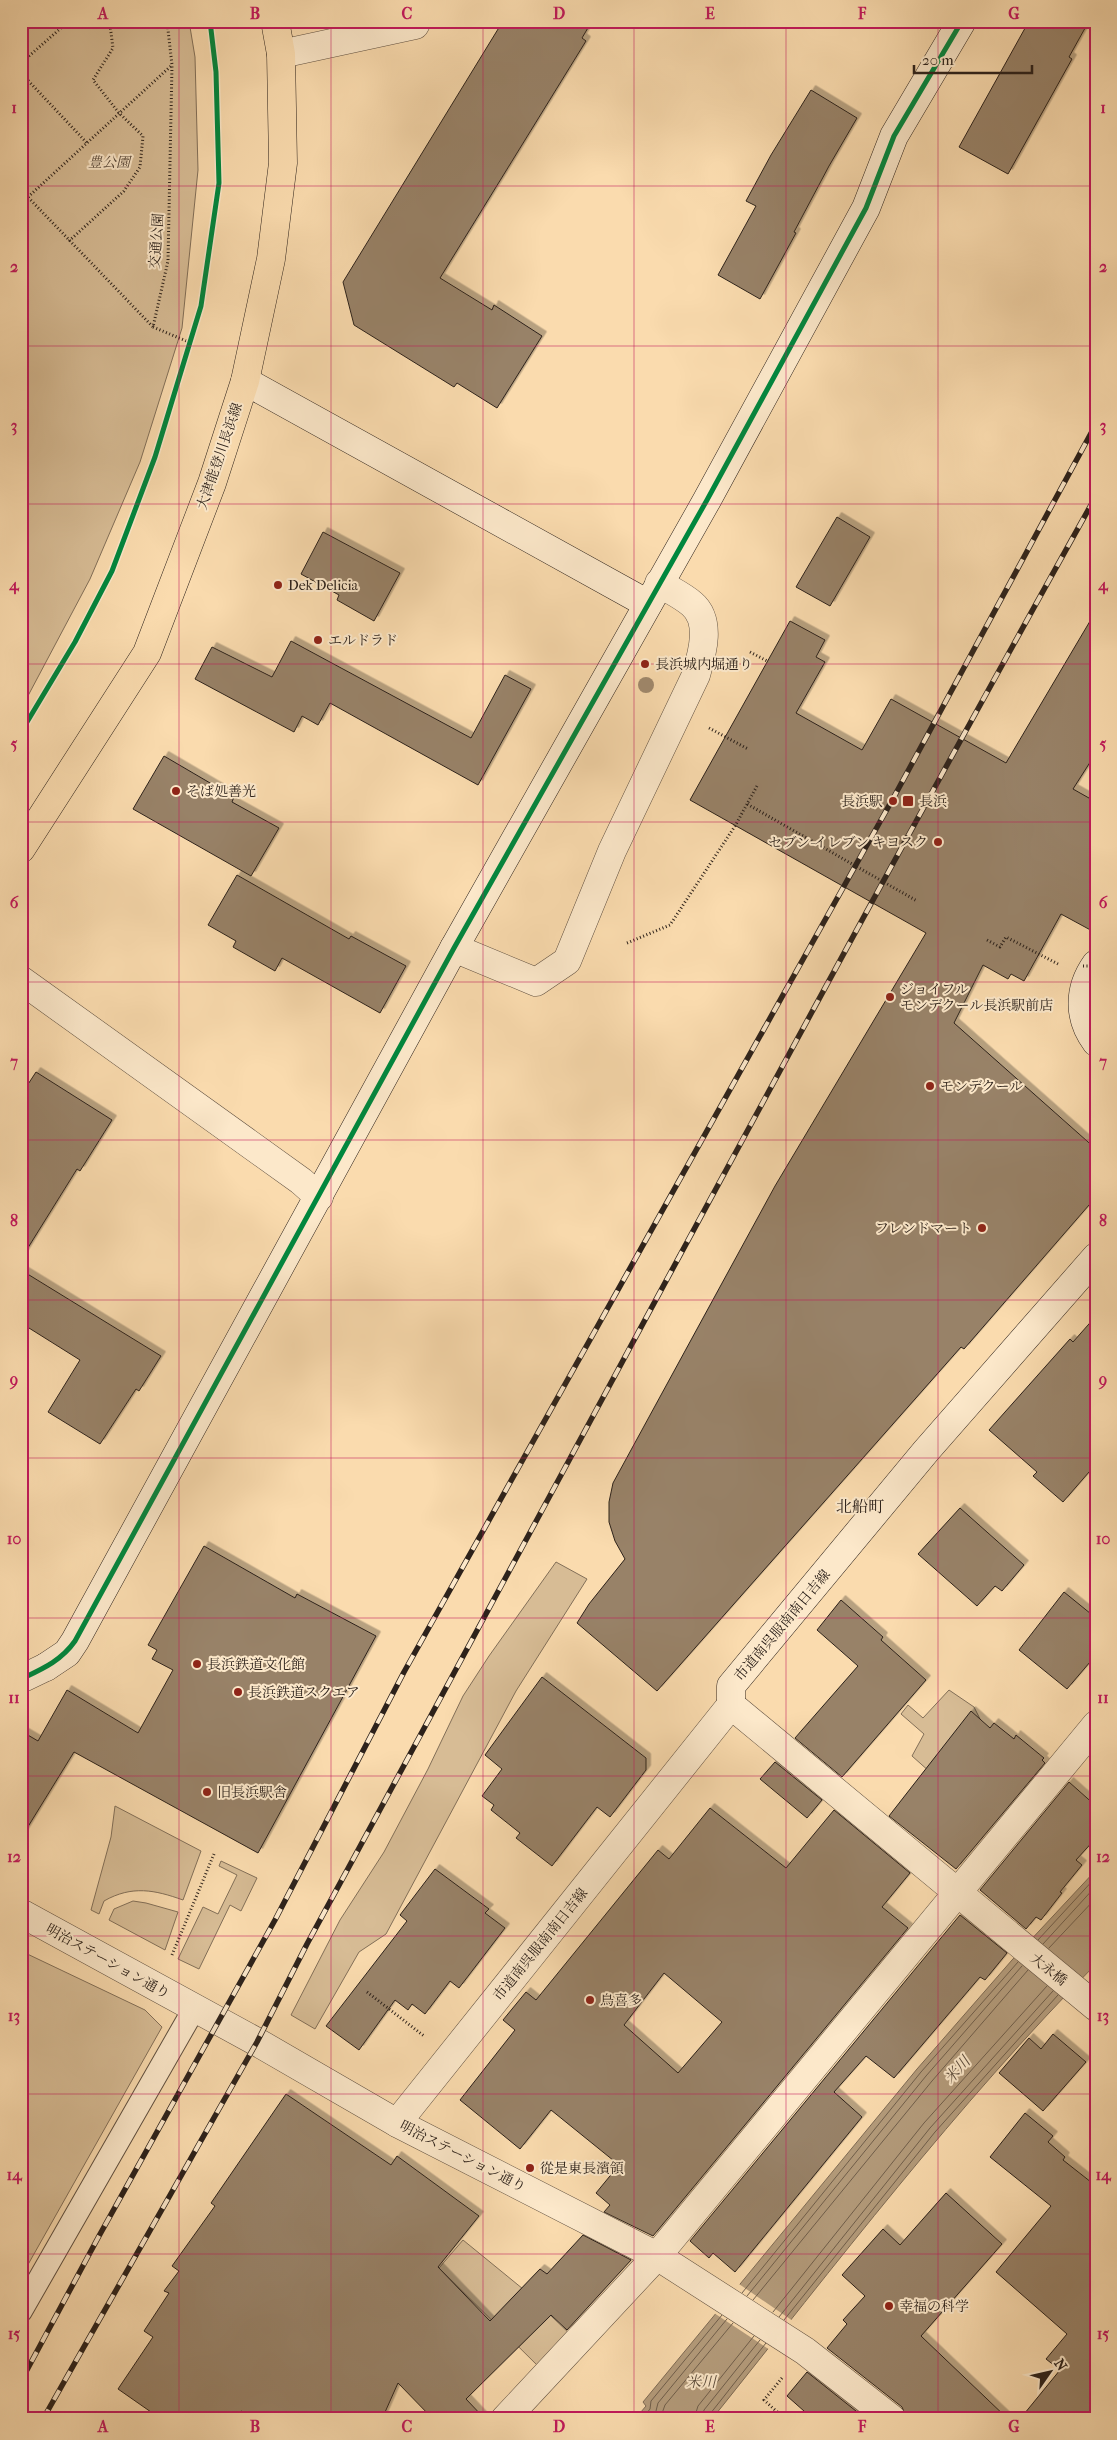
<svg xmlns="http://www.w3.org/2000/svg" width="1117" height="2440" font-family="'IM FELL French Canon','Noto Serif JP',serif">
<style>
.green{fill:#d7bc95;stroke:#826f58}
.water{fill:#b49c7c;stroke:#7e6b55}
.pier{fill:#fadbae}
.lines{fill:none;stroke-linecap:round;stroke-linejoin:round}
.shore{stroke:#705f4c;stroke-width:1}
.building{fill:#988267;stroke:#2d221b;fill-rule:evenodd;filter:url(#shadow)}
.lane-casing{stroke:#605040;stroke-width:24}
.street-casing{stroke:#605040;stroke-width:29}
.secondary-casing{stroke:#2d221b;stroke-width:29}
.primary-casing{stroke:#2d221b;stroke-width:29}
.path{stroke:#2d221b;stroke-width:3;stroke-dasharray:1 2.5;stroke-linecap:butt}
.lane{stroke:#fce8ca;stroke-width:22}
.street{stroke:#fce8ca;stroke-width:28}
.secondary{stroke:#fce8ca;stroke-width:28}
.primary{stroke:#fadbae;stroke-width:28}
.rail-casing{stroke:#2d221b;stroke-width:5.5}
.rail{stroke:#fce8ca;stroke-width:4;stroke-dasharray:11;stroke-linecap:butt}
.path-bridge{stroke:#2d221b;stroke-width:3;stroke-dasharray:1 2.5;stroke-linecap:butt}
.cycleway-casing{stroke:#fce8ca;stroke-width:8}
.cycleway{stroke:#00873e;stroke-width:5}
.tree{fill:#a18a6e}
.grid{fill:none;stroke:#c2185b;stroke-width:1;stroke-opacity:0.55}
.poi-dot{fill:#8f2418;stroke:#fce8ca;stroke-width:2}
.labels{text-anchor:middle;stroke-width:4;stroke-linejoin:round;paint-order:stroke}
.park-label{font-size:14px;font-style:italic;fill:#58483a;stroke:#fce8ca}
.street-label{font-size:14px;fill:#2d221b;stroke:#fce8ca}
.poi-label{font-size:14px;fill:#2d221b;stroke:#fce8ca;text-anchor:start}
.water-label{font-size:15px;font-style:italic;fill:#5c4d3d;stroke:#fce8ca}
.quarter-label{font-size:16px;fill:#2d221b;stroke:#fce8ca}
.neatline{fill:none;stroke:#c2185b;stroke-width:2}
.grid-label{font-size:16px;text-anchor:middle;font-weight:bold;fill:#c2185b}
</style>
<defs>
<filter id="shadow"><feDropShadow dx="4.5" dy="-4.5" stdDeviation="0" flood-color="#0004"/></filter>
</defs>
<rect width="100%" height="100%" fill="#fadbae"/>
<filter id="stains"><feTurbulence type="fractalNoise" baseFrequency=".004" numOctaves="4"/><feColorMatrix values="0 0 0 0 .2 0 0 0 0 .09 0 0 0 0 .02 0 0 0 .5 -.17"/></filter>
<radialGradient id="worn" r=".72"><stop offset=".6" stop-color="#630" stop-opacity="0"/><stop offset="1" stop-color="#630" stop-opacity=".3"/></radialGradient>
<g class="green">
<polygon points="21,21 189,21 195,57 198,170 182,328 140,462 90,579 21,709"/>
<polygon points="556,1562 587,1579 516,1691 386,1934 359,1952 315,2029 291,2015 340,1920 384,1852 428,1769 463,1696 489,1656"/>
<polygon points="949,1690 974,1707 980,1719 939,1780 912,1756 924,1734 901,1714 908,1705 923,1718"/>
<path d="M 115,1806 L 201,1851 L 183,1900 C 155,1890 132,1885 104,1901 L 99,1914 L 91,1910 L 111,1837 Z"/>
<polygon points="221,1861 257,1878 241,1911 230,1905 199,1969 178,1959 203,1907 218,1914 237,1875 219,1866"/>
<polygon points="133,1901 146,1903 178,1912 165,1950 109,1920 114,1909"/>
<polygon points="21,1951 145,2010 162,2027 21,2277"/>
<polygon points="463,2240 523,2289 572,2336 542,2370 439,2268"/>
</g>
<path class="water" d="M 1096,1870 L 1096,1964 C 956,2106 836,2264 712,2419 L 635,2419 L 646,2406 L 643,2402 L 917,2069 L 1012,1960 Z"/>
<polygon class="pier" points="739,2284 793,2321 770,2350 714,2313"/>
<g class="lines">
<g class="shore">
<polyline points="1038,1940 1096,1877"/>
<polyline points="1043,1944 1096,1886"/>
<polyline points="1049,1948 1096,1898"/>
<polyline points="742,2293 921,2072 1018,1962"/>
<polyline points="747,2296 926,2076 1022,1966"/>
<polyline points="753,2300 932,2081 1028,1970"/>
<polyline points="773,2312 924,2123 1047,1986"/>
<polyline points="779,2317 930,2128 1053,1991"/>
<polyline points="784,2320 935,2132 1058,1995"/>
<polyline points="642,2419 650,2409 651,2401 722,2315"/>
<polyline points="650,2419 656,2411 658,2403 727,2319"/>
<polyline points="660,2419 665,2405 733,2323"/>
<polyline points="694,2419 698,2406 754,2336"/>
<polyline points="702,2419 704,2410 760,2340"/>
<polyline points="708,2419 710,2414 766,2343"/>
</g>
</g>
<g class="building">
<polygon points="503,21 592,21 582,38 586,41 440,278 492,310 494,305 542,336 497,408 457,383 454,387 354,325 343,282"/>
<polygon points="1029,21 1089,21 1069,57 1072,59 1008,174 959,147"/>
<polygon points="811,90 857,118 829,166 794,232 796,233 760,299 718,275 756,206 746,201 771,155"/>
<polygon points="837,517 870,537 830,606 796,587"/>
<polygon points="323,532 400,573 374,621 337,600 339,595 301,574"/>
<polygon points="1096,611 1096,753 1073,789 1096,802 1096,933 1061,914 1024,981 1011,974 1008,979 983,965 954,1023 1096,1149 1096,1197 964,1349 961,1347 657,1691 577,1623 589,1604 625,1559 615,1541 609,1522 609,1502 613,1483 775,1186 926,933 690,800 790,621 825,640 816,657 825,662 796,713 862,750 891,699 1006,763"/>
<polygon points="291,641 471,738 505,675 531,689 478,785 330,703 318,725 302,716 294,732 195,679 212,647 272,677"/>
<polygon points="164,756 234,797 232,802 279,828 251,876 133,809"/>
<polygon points="237,875 349,939 351,936 406,966 380,1013 282,958 275,971 233,947 236,941 208,925"/>
<polygon points="36,1072 112,1120 80,1171 77,1169 21,1259 21,1095"/>
<polygon points="21,1270 161,1356 139,1391 136,1389 100,1444 48,1412 80,1360 21,1323"/>
<polygon points="1096,1316 1096,1464 1063,1502 1033,1476 1037,1472 989,1430 1070,1339 1073,1342"/>
<polygon points="960,1508 1024,1565 1002,1591 995,1586 977,1606 918,1554"/>
<polygon points="204,1546 295,1598 297,1594 376,1636 258,1853 74,1752 21,1838 21,1731 38,1741 67,1690 138,1733 173,1670 152,1659 157,1650 148,1645"/>
<polygon points="1064,1592 1096,1618 1096,1655 1067,1689 1019,1650"/>
<polygon points="841,1600 883,1637 881,1640 926,1680 842,1777 795,1738 858,1666 817,1630"/>
<polygon points="542,1677 646,1758 646,1770 610,1817 597,1807 552,1866 516,1838 520,1833 491,1810 494,1805 482,1796 502,1769 485,1755"/>
<polygon points="971,1711 990,1728 994,1723 1014,1739 1016,1735 1044,1758 1042,1760 1045,1763 956,1869 889,1816"/>
<polygon points="775,1762 822,1800 807,1818 760,1779"/>
<polygon points="1069,1782 1096,1806 1096,1838 1076,1860 1082,1865 1060,1892 1062,1893 1041,1920 1036,1917 1026,1929 980,1890"/>
<path d="M 710,1808 L 786,1868 L 834,1810 L 910,1873 L 882,1907 L 908,1928 L 653,2236 L 604,2212 L 610,2205 L 596,2193 L 619,2165 L 551,2110 L 520,2149 L 460,2100 L 515,2030 L 503,2020 L 526,1992 L 536,2000 L 658,1850 L 669,1859 ZM 664,1973 L 722,2022 L 678,2073 L 624,2025 Z"/>
<polygon points="435,1869 489,1909 485,1913 505,1928 459,1988 450,1981 425,2014 412,2004 408,2010 395,2000 359,2050 326,2026 407,1921 400,1915"/>
<polygon points="960,1915 1007,1953 985,1980 980,1977 894,2078 866,2056 834,2092 862,2117 735,2272 713,2253 709,2258 690,2241"/>
<polygon points="1053,2034 1086,2062 1043,2111 999,2073 1029,2038 1041,2049"/>
<polygon points="286,2094 391,2165 397,2156 479,2216 438,2267 490,2321 540,2269 547,2274 583,2235 631,2260 567,2330 551,2315 466,2399 485,2419 433,2419 398,2383 382,2419 260,2419 241,2411 236,2419 161,2419 118,2389 153,2337 144,2331 169,2293 164,2291 179,2271 172,2266 215,2206 211,2203"/>
<polygon points="1025,2113 1053,2136 1048,2142 1065,2157 1063,2160 1096,2186 1096,2419 1020,2419 1060,2370 1046,2359 1067,2334 996,2272 1051,2206 990,2157"/>
<polygon points="946,2193 1002,2244 921,2336 1008,2419 907,2419 902,2407 827,2348 847,2324 843,2320 865,2296 842,2275 883,2229 900,2245"/>
<polygon points="807,2372 866,2419 813,2419 787,2396"/>
</g>
<g class="lines">
<g class="lane-casing">
<polyline id="lane" points="21,2311 194,2009"/>
</g>
<g class="street-casing">
<g id="street">
<polyline points="281,54 415,25 417,21"/>
<path d="M 454,948 L 536,982 L 567,961 L 612,851 L 696,675 C 702,654 712,621 692,604 C 683,596 670,590 659,583"/>
<polyline points="21,980 301,1181 319,1197"/>
<polyline points="21,1679 46,1667"/>
<polyline points="21,1913 257,2042 397,2123 657,2256 805,2351 892,2419"/>
<polyline points="397,2123 731,1705 1096,2007"/>
<polyline points="505,2419 657,2256 1096,1725"/>
</g>
</g>
<g class="secondary-casing">
<g id="secondary">
<polyline points="245,381 648,604"/>
<path d="M 1096,964 C 1078,989 1078,1018 1096,1042"/>
<polyline points="46,1667 67,1653 75,1641 454,948 707,500 866,208 894,136 962,21"/>
<polyline points="731,1705 731,1686 926,1451 1096,1257"/>
</g>
</g>
<g class="primary-casing">
<polyline id="primary" points="21,849 147,653 212,483 245,381 271,259 283,163 281,54 275,21"/>
</g>
<g class="path">
<polyline points="21,63 69,21"/>
<polyline points="21,73 87,143"/>
<polyline points="21,190 153,327 168,261 172,65 167,21"/>
<polyline points="28,197 172,65"/>
<polyline points="69,241 124,191 140,167 143,136 119,113 93,80 113,48 110,25 107,21"/>
<polyline points="153,327 191,343"/>
<polyline points="750,652 767,661"/>
<polyline points="709,728 748,749"/>
<polyline points="757,786 747,804 917,901"/>
<polyline points="987,940 1000,947 1006,937 1058,964"/>
<polyline points="627,943 670,925 735,826 747,804"/>
<polyline points="172,1955 214,1854"/>
<polyline points="367,1992 424,2036"/>
<polyline points="782,2378 764,2400 785,2419"/>
</g>
<use href="#lane" class="lane"/>
<use href="#street" class="street"/>
<use href="#secondary" class="secondary"/>
<use href="#primary" class="primary"/>
<g class="rail-casing">
<g id="rail">
<polyline points="21,2381 99,2236 275,1920 404,1672 895,795 1096,424"/>
<path d="M 43,2419 L 257,2042 L 307,1944 C 570,1461 828,976 1096,496"/>
</g>
</g>
<use href="#rail" class="rail"/>
<polyline class="path-bridge" points="1083,966 1096,966"/>
<g class="cycleway-casing">
<g id="cycleway">
<polyline points="21,732 75,642 112,571 155,457 201,306 219,183 216,72 210,21"/>
<path d="M 21,1679 C 42,1669 61,1661 75,1641 L 454,948 L 707,500 L 866,208 L 894,136 L 962,21"/>
</g>
</g>
<use href="#cycleway" class="cycleway"/>
</g>
<circle class="tree" cx="646" cy="685" r="8"/>
<path class="grid" d="M 179,21 L 179,2419M 331,21 L 331,2419M 483,21 L 483,2419M 634,21 L 634,2419M 786,21 L 786,2419M 938,21 L 938,2419M 21,186 L 1096,186M 21,346 L 1096,346M 21,504 L 1096,504M 21,664 L 1096,664M 21,822 L 1096,822M 21,982 L 1096,982M 21,1140 L 1096,1140M 21,1300 L 1096,1300M 21,1458 L 1096,1458M 21,1618 L 1096,1618M 21,1776 L 1096,1776M 21,1936 L 1096,1936M 21,2094 L 1096,2094M 21,2254 L 1096,2254"/>
<g class="poi-dot">
<circle cx="278" cy="585" r="5"/>
<circle cx="318" cy="640" r="5"/>
<circle cx="645" cy="664" r="5"/>
<circle cx="176" cy="791" r="5"/>
<circle cx="893" cy="801" r="5"/>
<rect x="902" y="795" width="12" height="12" rx="2.5"/>
<circle cx="938" cy="842" r="5"/>
<circle cx="890" cy="997" r="5"/>
<circle cx="930" cy="1086" r="5"/>
<circle cx="982" cy="1228" r="5"/>
<circle cx="197" cy="1664" r="5"/>
<circle cx="238" cy="1692" r="5"/>
<circle cx="207" cy="1792" r="5"/>
<circle cx="590" cy="2000" r="5"/>
<circle cx="530" cy="2168" r="5"/>
<circle cx="889" cy="2306" r="5"/>
</g>
<g class="labels">
<g class="park-label">
<text x="109" y="167">豊公園</text>
</g>
<g class="street-label">
<text transform="translate(156 241) rotate(-86)" y="5">交通公園</text>
<text transform="translate(219 456) rotate(-71)" y="5">大津能登川長浜線</text>
<text transform="translate(782 1625) rotate(-50)" y="5">市道南呉服南南日吉線</text>
<text transform="translate(540 1944) rotate(-51)" y="5">市道南呉服南南日吉線</text>
<text transform="translate(108 1961) rotate(29)" y="5">明治ステーション通り</text>
<text transform="translate(1049 1969) rotate(39)" y="5">大永橋</text>
<text transform="translate(463 2156) rotate(27)" y="5">明治ステーション通り</text>
</g>
<g class="poi-label">
<text x="288" y="590">Dek Delicia</text>
<text x="328" y="645">エルドラド</text>
<text x="655" y="669">長浜城内堀通り</text>
<text x="186" y="796">そば処善光</text>
<text x="883" y="806" text-anchor="end">長浜駅</text>
<text x="919" y="806">長浜</text>
<text x="928" y="847" text-anchor="end">セブン-イレブン キヨスク</text>
<text x="900" y="994">ジョイフル<tspan x="900" dy="16">モンデクール長浜駅前店</tspan></text>
<text x="940" y="1091">モンデクール</text>
<text x="972" y="1233" text-anchor="end">フレンドマート</text>
<text x="207" y="1669">長浜鉄道文化館</text>
<text x="248" y="1697">長浜鉄道スクエア</text>
<text x="217" y="1797">旧長浜駅舎</text>
<text x="600" y="2005">鳥喜多</text>
<text x="540" y="2173">從是東長濱領</text>
<text x="899" y="2311">幸福の科学</text>
</g>
<g class="water-label">
<text transform="translate(957 2070) rotate(-48)" y="5">米川</text>
<text x="701" y="2387">米川</text>
</g>
<g class="quarter-label">
<text x="860" y="1512">北船町</text>
</g>
</g>
<rect width="1117" height="2440" fill="none" stroke="#fadbae" stroke-width="55"/>
<g transform="translate(1050 2372) rotate(56)" stroke="#fce8ca" stroke-width="4" paint-order="stroke">
<path d="M0-4L9 19L0 12L-9 19Z" fill="#2d221b"/>
<text y="-8" font-size="14" font-weight="bold" text-anchor="middle" fill="#2d221b">N</text>
</g>
<path d="M914 65v8h118v-8" fill="none" stroke="#2d221b" stroke-width="2.5"/>
<text x="922" y="65" font-size="15" fill="#2d221b" stroke="#fce8ca" stroke-width="4" paint-order="stroke">20 m</text>
<rect x="28" y="28" width="1062" height="2384" class="neatline"/>
<g class="grid-label">
<text x="103" y="19">A</text>
<text x="255" y="19">B</text>
<text x="407" y="19">C</text>
<text x="559" y="19">D</text>
<text x="710" y="19">E</text>
<text x="862" y="19">F</text>
<text x="1014" y="19">G</text>
<text x="14" y="113">1</text>
<text x="1103" y="113">1</text>
<text x="14" y="272">2</text>
<text x="1103" y="272">2</text>
<text x="14" y="431">3</text>
<text x="1103" y="431">3</text>
<text x="14" y="590">4</text>
<text x="1103" y="590">4</text>
<text x="14" y="749">5</text>
<text x="1103" y="749">5</text>
<text x="14" y="908">6</text>
<text x="1103" y="908">6</text>
<text x="14" y="1067">7</text>
<text x="1103" y="1067">7</text>
<text x="14" y="1226">8</text>
<text x="1103" y="1226">8</text>
<text x="14" y="1385">9</text>
<text x="1103" y="1385">9</text>
<text x="14" y="1544">10</text>
<text x="1103" y="1544">10</text>
<text x="14" y="1703">11</text>
<text x="1103" y="1703">11</text>
<text x="14" y="1862">12</text>
<text x="1103" y="1862">12</text>
<text x="14" y="2021">13</text>
<text x="1103" y="2021">13</text>
<text x="14" y="2180">14</text>
<text x="1103" y="2180">14</text>
<text x="14" y="2339">15</text>
<text x="1103" y="2339">15</text>
<text x="103" y="2432">A</text>
<text x="255" y="2432">B</text>
<text x="407" y="2432">C</text>
<text x="559" y="2432">D</text>
<text x="710" y="2432">E</text>
<text x="862" y="2432">F</text>
<text x="1014" y="2432">G</text>
</g>
<rect width="100%" height="100%" filter="url(#stains)"/>
<rect width="100%" height="100%" fill="url(#worn)"/>
</svg>
